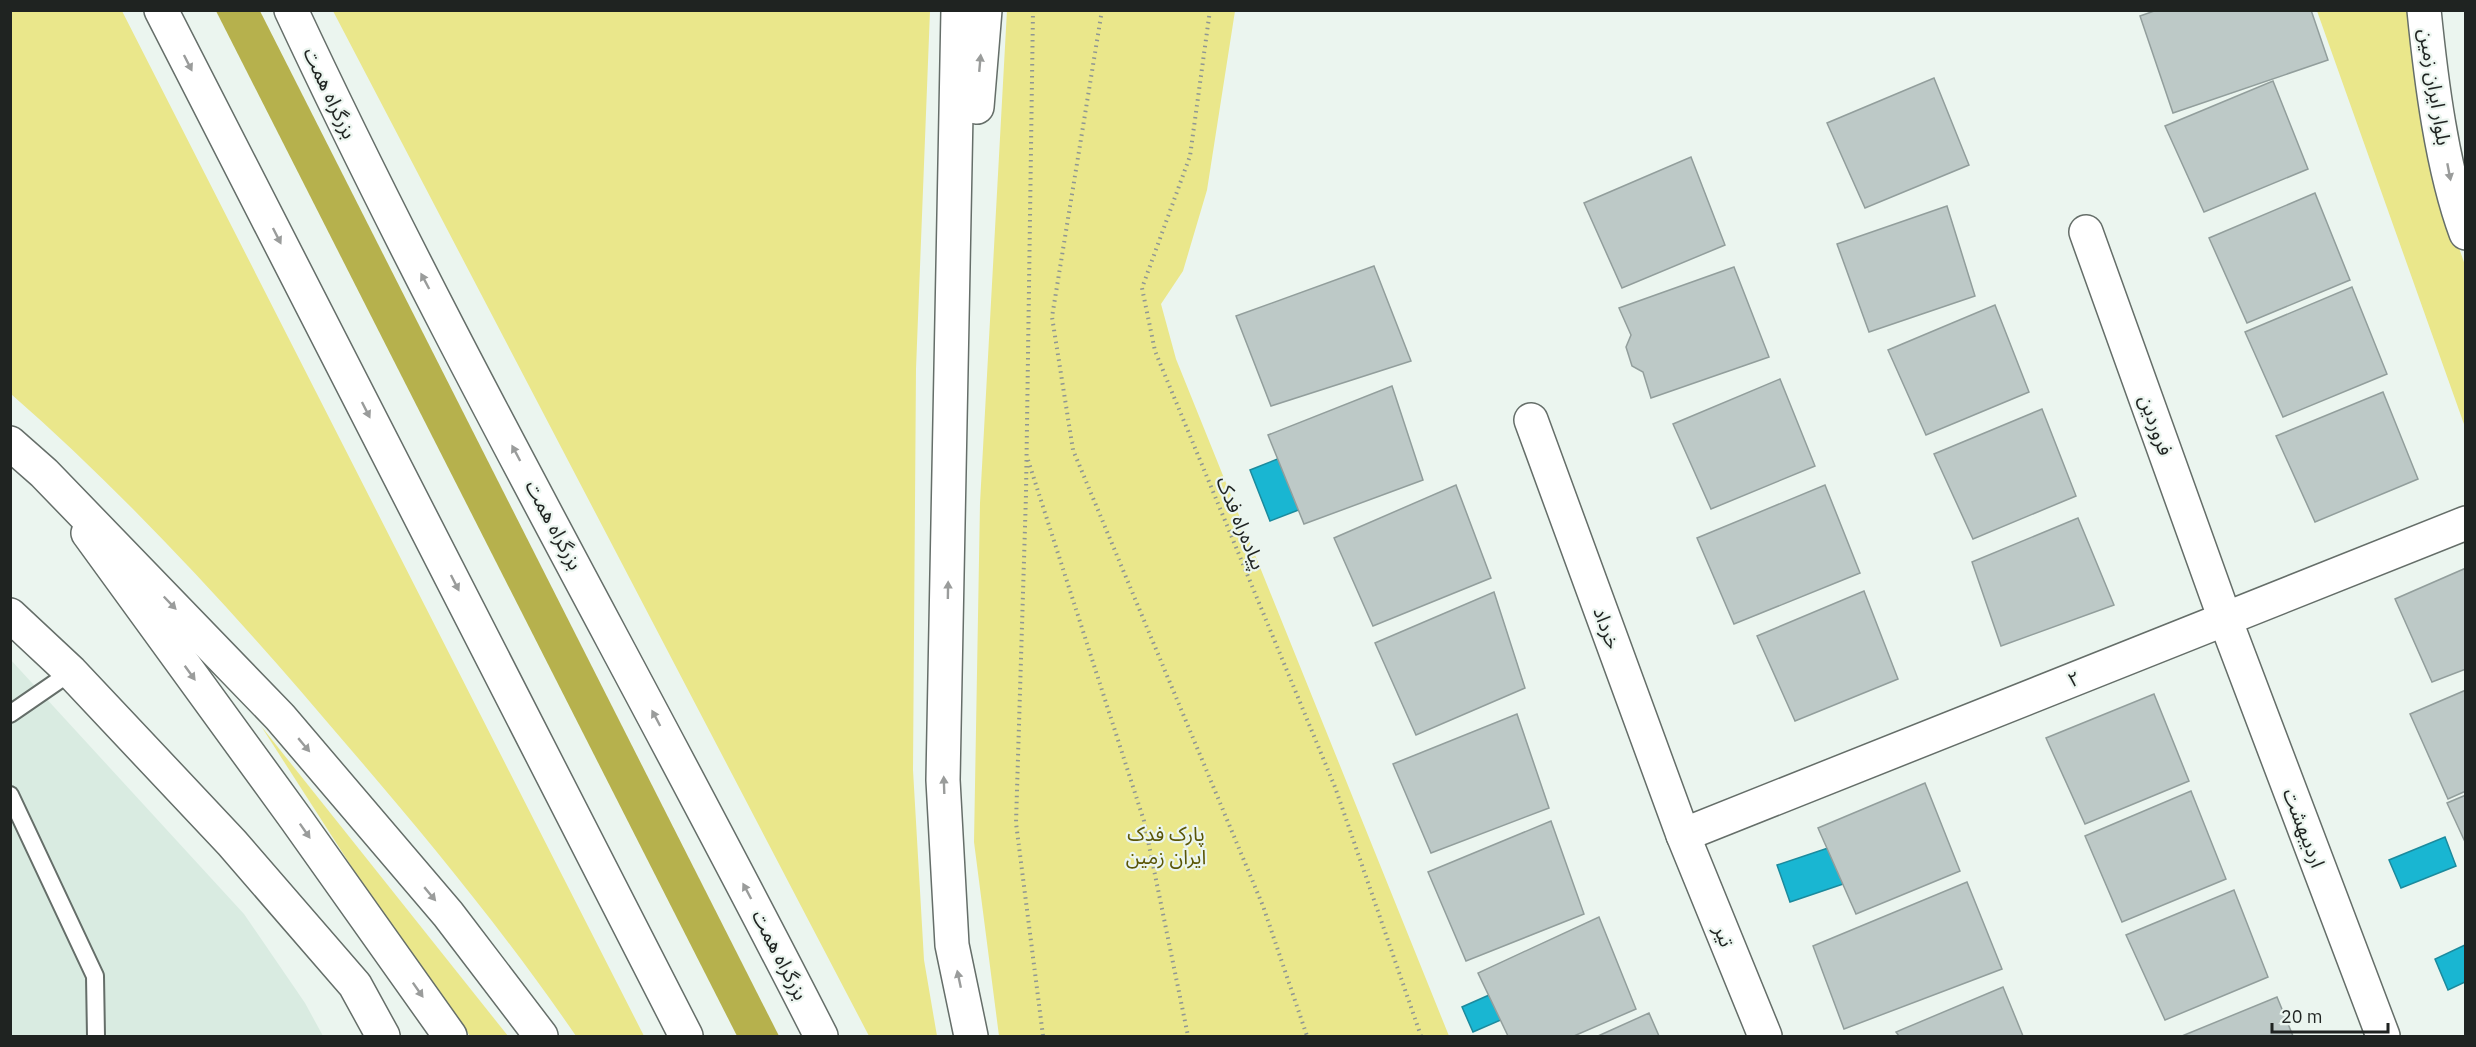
<svg xmlns="http://www.w3.org/2000/svg" width="2476" height="1047" font-family="'IBM Plex Sans','Noto Sans Arabic',sans-serif">
<style>
.built{fill:#d9ebe1}
.green{fill:#eae78b}
.forest{fill:#b6b14d}
.water{fill:#19b6d2;stroke:#1b8a9d;stroke-width:1.5}
.building{fill:#bdc9c7;stroke:#929e9c;stroke-width:1.5}
.lines{fill:none;stroke-linecap:round;stroke-linejoin:round}
.service-casing{stroke:#656e69;stroke-width:20}
.minor-casing{stroke:#656e69;stroke-width:36}
.tertiary-casing{stroke:#656e69;stroke-width:36}
.secondary-casing{stroke:#656e69;stroke-width:36}
.trunk-casing{stroke:#656e69;stroke-width:36}
.path{stroke:#8f9692;stroke-width:4;stroke-dasharray:1.5 4.5;stroke-linecap:butt}
.service{stroke:#fff;stroke-width:16}
.minor{stroke:#fff;stroke-width:33}
.tertiary{stroke:#fff;stroke-width:33}
.secondary{stroke:#fff;stroke-width:33}
.trunk{stroke:#fff;stroke-width:33}
.oneway{fill:#9a9c9b}
.labels{text-anchor:middle;stroke-width:4.5;stroke-linejoin:round;paint-order:stroke}
.street-label{font-size:20px;fill:#1f2321;stroke:#ebf5ef}
.park-label{font-size:20px;fill:#5a5607;stroke:#ebf5ef}
</style>
<rect width="100%" height="100%" fill="#ebf5ef"/>
<polygon class="built" points="10,659 244,914 305,1003 323,1036 11,1036"/>
<g class="green">
<path d="M 11,10 L 122,11 L 644,1036 L 576,1036 C 506,934 427,838 346,744 C 242,621 132,500 11,394 Z"/>
<polygon points="1007,10 1235,11 1207,190 1183,271 1161,304 1176,359 1449,1036 999,1036 974,842 980,503"/>
<polygon points="333,11 930,11 916,369 913,770 924,960 937,1036 869,1036"/>
<polygon points="2317,11 2410,11 2436,183 2465,265 2465,427"/>
<polygon points="261,726 508,1036 470,1036 355,872"/>
</g>
<polygon class="forest" points="216,11 260,11 779,1036 737,1036"/>
<g class="water">
<polygon points="1280,458 1301,509 1270,521 1250,470"/>
<polygon points="2445,837 2456,866 2401,888 2389,860"/>
<polygon points="1840,844 1852,881 1790,902 1777,865"/>
<polygon points="2465,945 2465,982 2448,990 2435,959"/>
<polygon points="1514,984 1526,1009 1473,1032 1462,1007"/>
</g>
<g class="building">
<polygon points="2157,10 2311,10 2328,60 2173,113 2140,16"/>
<polygon points="1934,78 1969,165 1865,208 1827,123"/>
<polygon points="2273,81 2308,169 2204,212 2165,126"/>
<polygon points="1691,157 1725,245 1622,288 1584,203"/>
<polygon points="2315,193 2350,280 2247,323 2209,238"/>
<polygon points="1947,206 1975,296 1869,332 1837,244"/>
<polygon points="1374,266 1411,361 1271,406 1236,316"/>
<polygon points="1734,267 1769,357 1651,398 1643,372 1632,366 1626,347 1631,335 1619,308"/>
<polygon points="2352,287 2387,374 2283,417 2245,332"/>
<polygon points="1995,305 2029,392 1926,435 1888,350"/>
<polygon points="1780,379 1815,466 1711,509 1673,424"/>
<polygon points="1392,386 1423,480 1304,524 1268,435"/>
<polygon points="2383,392 2418,479 2315,522 2276,436"/>
<polygon points="2042,409 2076,496 1973,539 1934,454"/>
<polygon points="1456,485 1491,578 1373,626 1334,538"/>
<polygon points="1825,485 1860,573 1734,624 1697,538"/>
<polygon points="2078,518 2114,605 2001,646 1972,562"/>
<polygon points="2466,568 2466,669 2432,682 2395,599"/>
<polygon points="1864,591 1898,679 1795,721 1757,636"/>
<polygon points="1494,592 1525,688 1416,735 1375,643"/>
<polygon points="2466,690 2466,791 2448,799 2410,714"/>
<polygon points="2154,694 2189,781 2085,824 2046,738"/>
<polygon points="1517,714 1549,808 1431,853 1393,764"/>
<polygon points="1925,783 1960,871 1856,914 1818,828"/>
<polygon points="2191,791 2226,879 2122,922 2085,836"/>
<polygon points="2466,795 2466,844 2447,803"/>
<polygon points="1551,821 1584,914 1466,961 1428,872"/>
<polygon points="1967,882 2002,969 1844,1029 1813,946"/>
<polygon points="2234,890 2268,977 2165,1020 2126,935"/>
<polygon points="1599,917 1636,1009 1574,1036 1508,1036 1478,973"/>
<polygon points="2003,987 2023,1036 1899,1036 1896,1032"/>
<polygon points="2277,997 2293,1036 2182,1036"/>
<polygon points="1649,1013 1659,1036 1598,1036"/>
</g>
<g class="lines">
<g class="service-casing">
<g id="service">
<polyline points="10,714 71,672"/>
<polyline points="10,795 95,976 96,1036"/>
</g>
</g>
<g class="minor-casing">
<g id="minor">
<polyline points="2086,232 2225,619 2383,1036"/>
<polyline points="1531,420 1683,835 1765,1036"/>
<polyline points="1683,835 2466,523"/>
</g>
</g>
<g class="tertiary-casing">
<g id="tertiary">
<polyline points="88,533 296,819 450,1036"/>
<polyline points="10,615 71,672 232,843 355,985 383,1036"/>
</g>
</g>
<g class="secondary-casing">
<path id="secondary" d="M 2424,10 C 2431,80 2442,168 2466,233"/>
</g>
<g class="trunk-casing">
<g id="trunk">
<polyline points="161,10 686,1036"/>
<path d="M 291,10 C 454,359 647,693 821,1036"/>
<polyline points="958,10 943,780 952,945 971,1036"/>
<polyline points="977,107 985,10"/>
<polyline points="10,443 44,473 280,717 448,914 541,1036"/>
</g>
</g>
<g class="path">
<polyline points="1033,10 1026,494 1016,823 1043,1036"/>
<polyline points="1102,10 1052,317 1073,450 1263,906 1307,1036"/>
<polyline points="1210,10 1190,156 1142,288 1155,351 1335,787 1421,1036"/>
<polyline points="1028,460 1144,821 1188,1036"/>
</g>
<use href="#service" class="service"/>
<use href="#minor" class="minor"/>
<use href="#tertiary" class="tertiary"/>
<use href="#secondary" class="secondary"/>
<use href="#trunk" class="trunk"/>
</g>
<defs><path id="oneway-solid" d="M-6-.8H1V-3.2L6.5 0L1 3.2V.8H-6Z" transform="scale(1.5)"/></defs>
<g class="oneway">
<use href="#oneway-solid" transform="translate(188 63) rotate(63)"/>
<use href="#oneway-solid" transform="translate(980 63) rotate(-85)"/>
<use href="#oneway-solid" transform="translate(2449 172) rotate(79)"/>
<use href="#oneway-solid" transform="translate(277 236) rotate(63)"/>
<use href="#oneway-solid" transform="translate(425 281) rotate(-118)"/>
<use href="#oneway-solid" transform="translate(366 410) rotate(63)"/>
<use href="#oneway-solid" transform="translate(516 453) rotate(-118)"/>
<use href="#oneway-solid" transform="translate(455 583) rotate(63)"/>
<use href="#oneway-solid" transform="translate(948 590) rotate(-89)"/>
<use href="#oneway-solid" transform="translate(170 603) rotate(46)"/>
<use href="#oneway-solid" transform="translate(190 673) rotate(54)"/>
<use href="#oneway-solid" transform="translate(656 718) rotate(-118)"/>
<use href="#oneway-solid" transform="translate(304 745) rotate(50)"/>
<use href="#oneway-solid" transform="translate(944 785) rotate(-92)"/>
<use href="#oneway-solid" transform="translate(305 831) rotate(55)"/>
<use href="#oneway-solid" transform="translate(747 891) rotate(-118)"/>
<use href="#oneway-solid" transform="translate(430 894) rotate(50)"/>
<use href="#oneway-solid" transform="translate(959 979) rotate(-102)"/>
<use href="#oneway-solid" transform="translate(418 990) rotate(55)"/>
</g>
<g class="labels">
<g class="street-label">
<text transform="translate(2435 87) rotate(81)" y="7">بلوار ایران زمین</text>
<text transform="translate(330 93) rotate(65)" y="7">بزرگراه همت</text>
<text transform="translate(2156 425) rotate(70)" y="7">فروردین</text>
<text transform="translate(1241 523) rotate(68)" y="7">پیاده‌راه فدک</text>
<text transform="translate(554 525) rotate(62)" y="7">بزرگراه همت</text>
<text transform="translate(1607 628) rotate(70)" y="7">خرداد</text>
<text transform="translate(2074 679) rotate(-22)" y="7">۲</text>
<text transform="translate(2304 828) rotate(69)" y="7">اردیبهشت</text>
<text transform="translate(1724 936) rotate(68)" y="7">تیر</text>
<text transform="translate(780 955) rotate(63)" y="7">بزرگراه همت</text>
</g>
<g class="park-label">
<text x="1166" y="841">پارک فدک<tspan x="1166" dy="23">ایران زمین</tspan></text>
</g>
</g>
<rect width="2476" height="1047" fill="none" stroke="#1f2321" stroke-width="24"/>
<path d="M2272 1023v9h116v-9" fill="none" stroke="#1f2321" stroke-width="3"/>
<text x="2281" y="1023" font-size="18" fill="#1f2321" stroke="#ebf5ef" stroke-width="4.5" paint-order="stroke">20 m</text>
</svg>
